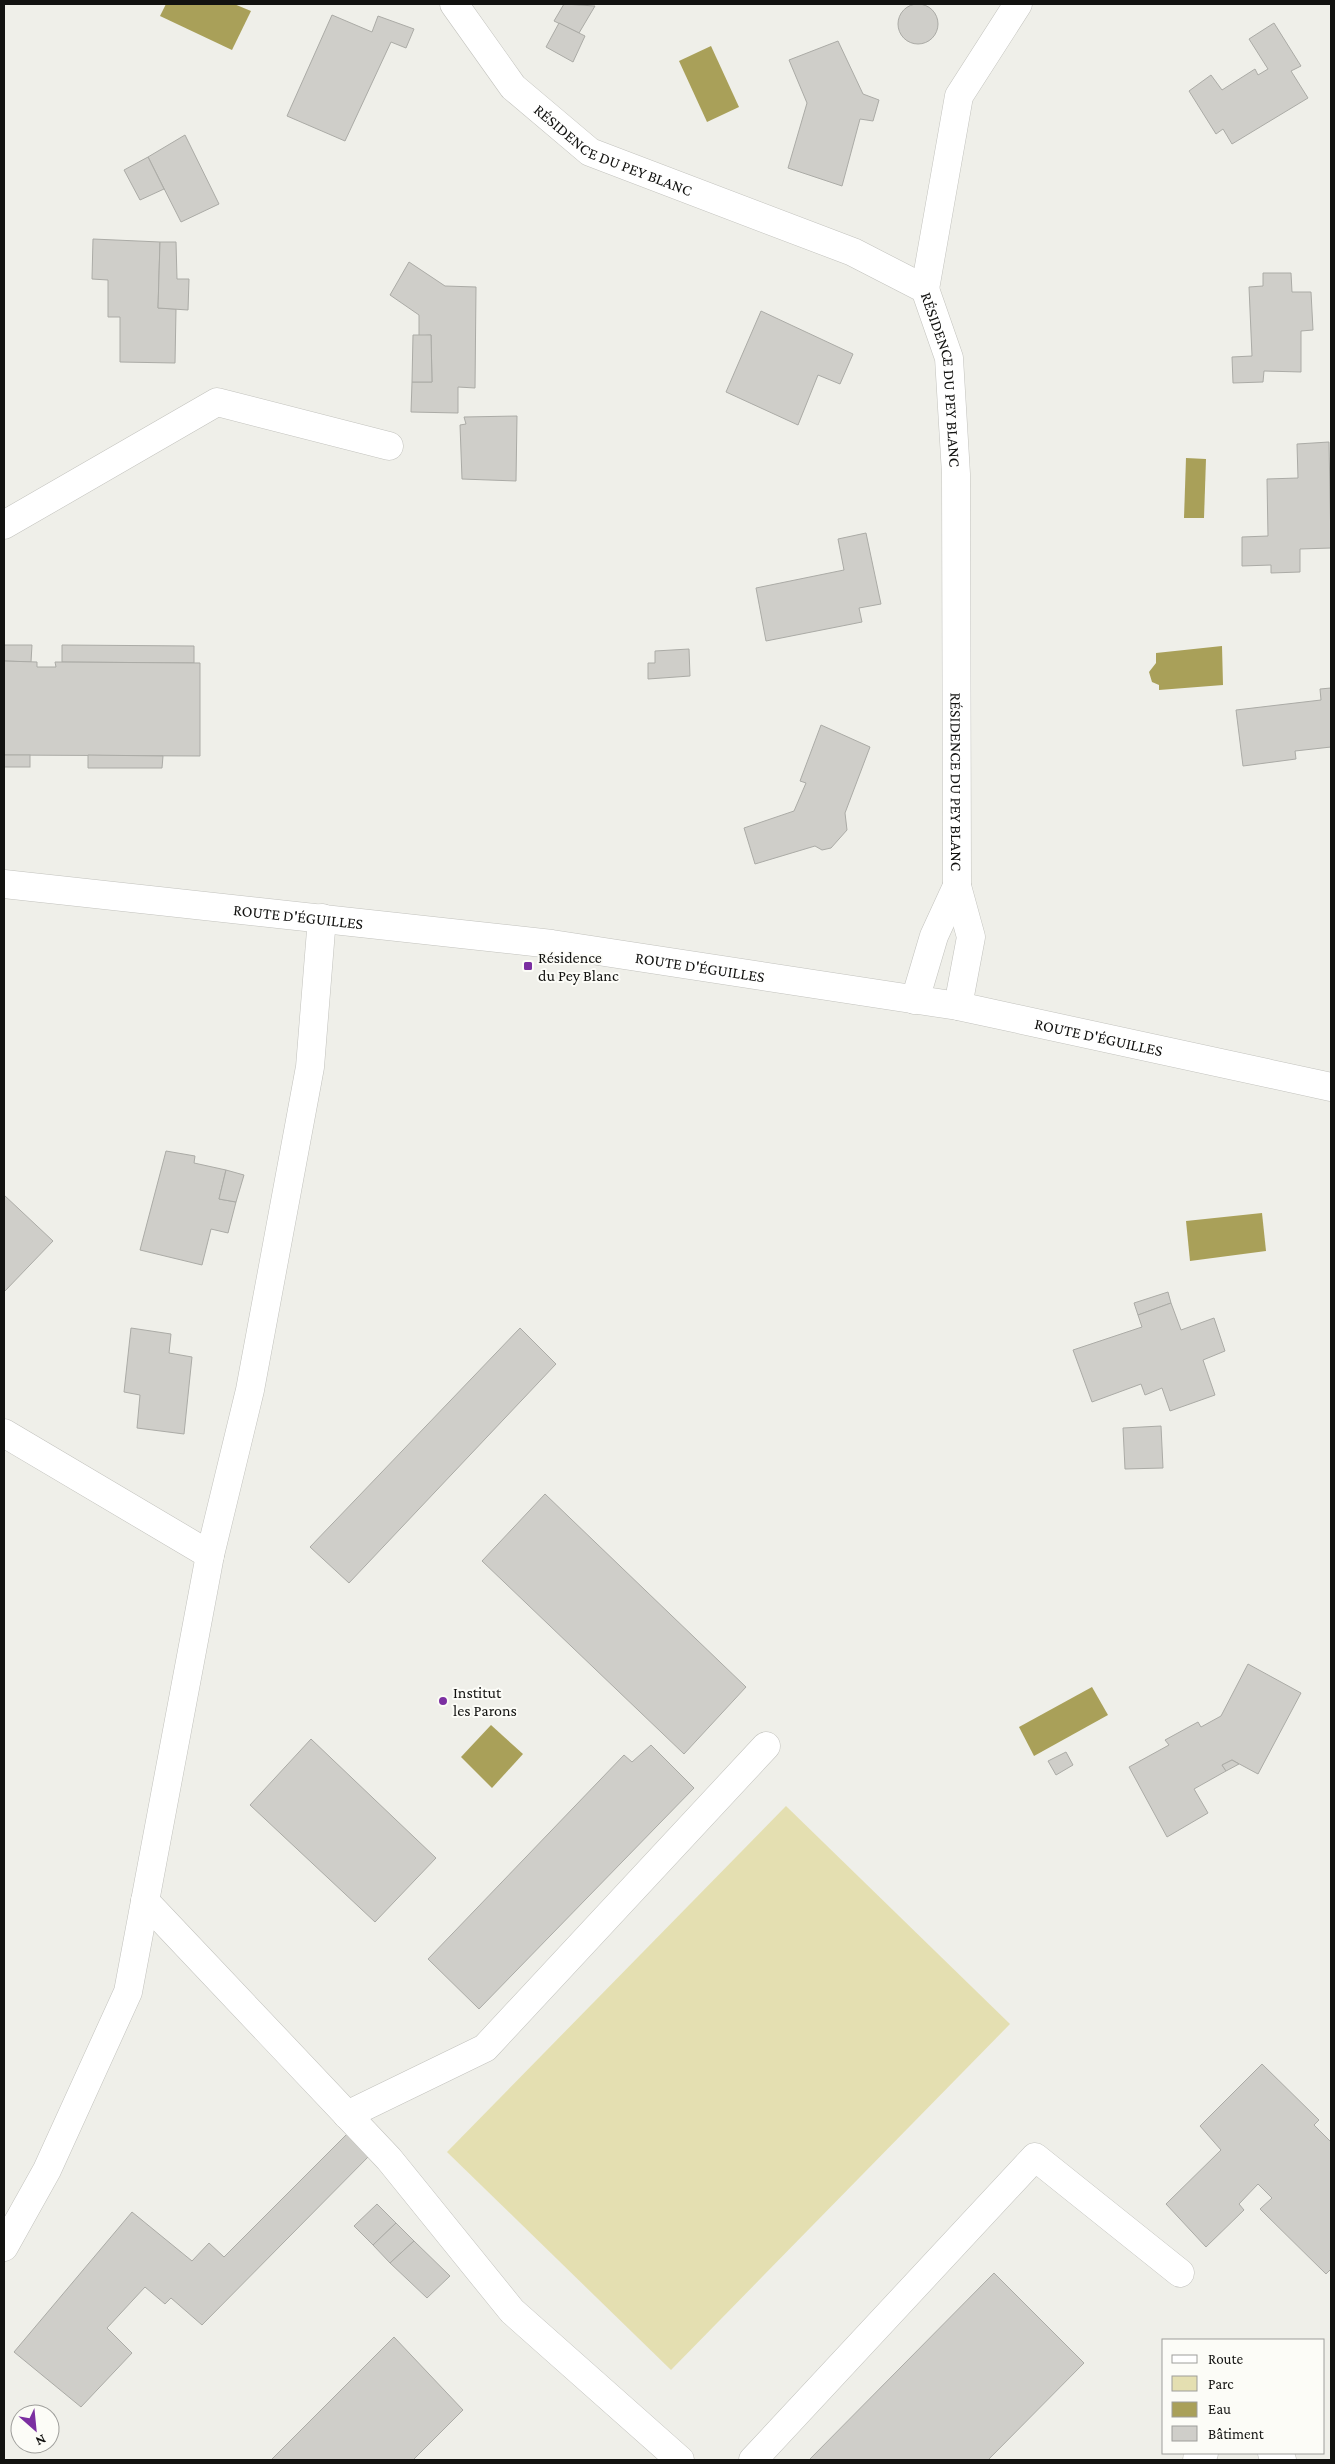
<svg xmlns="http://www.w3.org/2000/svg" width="1335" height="2464" font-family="'Crimson Pro',serif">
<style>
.green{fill:#e4dfb1}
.water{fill:#a9a059}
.building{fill:#cfcec9;stroke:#ababa6}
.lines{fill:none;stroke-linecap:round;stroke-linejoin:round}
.minor-casing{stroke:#c2c2bd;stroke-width:29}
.minor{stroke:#fff;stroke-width:28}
.poi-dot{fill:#7b2fa1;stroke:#fcfcf7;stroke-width:2}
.labels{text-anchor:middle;stroke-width:4;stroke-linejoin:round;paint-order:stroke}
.street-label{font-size:16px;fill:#121210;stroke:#fcfcf7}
.poi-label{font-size:16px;fill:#121210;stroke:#fcfcf7;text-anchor:start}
</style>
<rect width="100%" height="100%" fill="#efefe9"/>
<polygon class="green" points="786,1806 1010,2024 671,2370 447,2152"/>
<g class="water">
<polygon points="166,4 234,4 251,11 232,50 160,16"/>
<polygon points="711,46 739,107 707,122 679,61"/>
<polygon points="1186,458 1206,459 1204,518 1184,518"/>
<polygon points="1222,646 1223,685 1159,690 1159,685 1152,682 1149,672 1156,663 1156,653"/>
<polygon points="1262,1213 1266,1251 1190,1261 1186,1221"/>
<polygon points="1092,1687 1108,1715 1034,1756 1019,1727"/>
<polygon points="491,1725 523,1754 492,1788 461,1757"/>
</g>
<g class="building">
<circle cx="918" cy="24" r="20"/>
<polygon points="564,4 595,6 579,33 554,21"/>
<polygon points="332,15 372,32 378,16 414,29 406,48 391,42 345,141 287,116"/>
<polygon points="559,23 585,36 573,62 546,47"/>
<polygon points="1274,23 1301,66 1291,71 1308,98 1232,144 1223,129 1216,134 1189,91 1211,75 1222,90 1255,69 1258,75 1268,69 1249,39"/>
<polygon points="838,41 863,94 879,100 873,121 860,119 842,186 788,168 807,103 789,60"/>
<polygon points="185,135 219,204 181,222 148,157"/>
<polygon points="148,157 164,189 140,200 124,170"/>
<polygon points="93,239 160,242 158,308 176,309 175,363 120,362 120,317 108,317 108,280 92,279"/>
<polygon points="160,242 176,242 177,279 189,279 188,310 158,308"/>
<polygon points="409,262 445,286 476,287 475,388 458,387 458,413 411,412 412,382 432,382 431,335 419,336 419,315 390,295"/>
<polygon points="1263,273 1291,273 1292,292 1311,292 1313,330 1301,331 1301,372 1264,371 1263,382 1233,383 1232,357 1252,356 1249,287 1263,286"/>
<polygon points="761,311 853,354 840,384 818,375 798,425 726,392"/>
<polygon points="413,335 431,335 432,382 412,382"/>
<polygon points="517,416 516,481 462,479 460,425 466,424 464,417"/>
<polygon points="1329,442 1331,548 1300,549 1300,572 1271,573 1271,565 1242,566 1242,537 1268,536 1267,479 1298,478 1297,444"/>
<polygon points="866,533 881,604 859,608 862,622 766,641 756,588 844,570 838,539"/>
<polygon points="4,645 32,645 31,662 4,661"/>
<polygon points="62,645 194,646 194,663 62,662"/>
<polygon points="689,649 690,676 648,679 648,663 655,663 655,651"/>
<polygon points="4,661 37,662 37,667 56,667 55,662 200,663 200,756 4,755"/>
<polygon points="1331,688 1331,747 1295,751 1296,759 1243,766 1236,710 1321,700 1320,689"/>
<polygon points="821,725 870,747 845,813 847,830 831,848 822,850 815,846 755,864 744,828 794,811 806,783 800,781"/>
<rect x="4" y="755" width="26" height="12"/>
<polygon points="88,755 163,756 162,768 88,768"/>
<polygon points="166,1151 195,1156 194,1163 226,1170 219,1199 236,1202 228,1233 211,1229 202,1265 140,1250"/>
<polygon points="226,1170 244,1175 236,1202 219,1199"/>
<polygon points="4,1195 53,1241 4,1292"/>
<polygon points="1168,1292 1171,1303 1138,1315 1134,1303"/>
<polygon points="1171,1303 1181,1330 1214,1318 1225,1351 1203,1360 1215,1395 1170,1411 1162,1388 1145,1395 1141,1384 1092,1402 1073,1350 1142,1327 1138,1315"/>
<polygon points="131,1328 171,1334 169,1353 192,1357 184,1434 137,1428 140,1395 124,1392"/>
<polygon points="520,1328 556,1364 349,1583 310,1547"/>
<polygon points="1161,1426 1163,1468 1125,1469 1123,1428"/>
<polygon points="545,1494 746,1687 684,1754 482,1561"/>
<polygon points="1248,1664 1301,1693 1258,1774 1232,1760 1222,1765 1226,1771 1194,1789 1208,1813 1167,1837 1129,1767 1169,1745 1165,1740 1198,1722 1201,1727 1221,1716"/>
<polygon points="311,1739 436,1858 375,1922 250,1805"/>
<polygon points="651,1745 694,1788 479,2009 428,1959 624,1755 632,1762"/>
<polygon points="1066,1752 1073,1765 1056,1775 1048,1761"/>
<polygon points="1232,1760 1239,1764 1226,1771 1222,1765"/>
<polygon points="1262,2064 1319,2120 1314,2125 1331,2142 1331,2269 1326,2274 1260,2209 1272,2198 1258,2184 1239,2204 1244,2210 1206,2247 1166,2204 1221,2150 1200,2126"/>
<polygon points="349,2132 372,2153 202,2325 171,2298 165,2304 145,2287 107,2328 132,2353 81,2407 14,2352 132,2212 192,2261 209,2243 224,2257"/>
<polygon points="377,2204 396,2223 373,2245 354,2226"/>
<polygon points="396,2223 414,2241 390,2263 373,2245"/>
<polygon points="414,2241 450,2276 427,2298 390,2263"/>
<polygon points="994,2273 1084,2363 988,2460 809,2460"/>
<polygon points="394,2337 463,2410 413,2460 271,2460"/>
</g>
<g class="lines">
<g class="minor-casing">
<g id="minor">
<path id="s1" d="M 454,4 L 513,87 L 590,152 L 853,252 L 925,289 L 949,358 L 956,474 L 957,886 L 971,937 L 958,1006"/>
<polyline points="925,289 959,96 1018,4"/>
<polyline points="4,525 217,402 389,446"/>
<path id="s2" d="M 4,884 L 552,944 L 958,1006 L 1331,1087"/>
<polyline points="915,1000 934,936 957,886"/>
<polyline points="4,1433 210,1555"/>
<polyline points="145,1901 389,2159 512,2311 680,2460"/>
<polyline points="347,2115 485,2048 766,1746"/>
<polyline points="4,2247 47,2170 128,1992 210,1555 250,1390 310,1067 322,918"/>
<polyline points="1272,2453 1282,2460"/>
<polyline points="753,2460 1035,2157 1180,2273"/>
<polyline points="1197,2460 1204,2453"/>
</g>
</g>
<use href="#minor" class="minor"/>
</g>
<g class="poi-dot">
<rect x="523" y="961" width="10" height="10" rx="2.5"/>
<circle cx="443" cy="1701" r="5"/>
</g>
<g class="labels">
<g class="street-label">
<text dy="6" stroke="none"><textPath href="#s1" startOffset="222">RÉSIDENCE DU PEY BLANC</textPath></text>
<text dy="6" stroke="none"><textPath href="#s1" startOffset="658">RÉSIDENCE DU PEY BLANC</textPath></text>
<text dy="6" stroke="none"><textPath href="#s1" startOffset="1062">RÉSIDENCE DU PEY BLANC</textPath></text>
<text dy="6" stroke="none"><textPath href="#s2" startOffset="296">ROUTE D'ÉGUILLES</textPath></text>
<text dy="6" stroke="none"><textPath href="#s2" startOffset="701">ROUTE D'ÉGUILLES</textPath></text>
<text dy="6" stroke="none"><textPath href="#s2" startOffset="1106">ROUTE D'ÉGUILLES</textPath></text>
</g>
<g class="poi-label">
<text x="538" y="963">Résidence<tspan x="538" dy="18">du Pey Blanc</tspan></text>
<text x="453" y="1698">Institut<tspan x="453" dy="18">les Parons</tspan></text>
</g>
</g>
<rect width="1335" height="2464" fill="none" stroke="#121210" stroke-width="10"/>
<rect x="1162" y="2339" width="162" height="115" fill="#fcfcf7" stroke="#9e9e9b"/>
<rect x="1172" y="2355" width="25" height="8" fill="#ffffff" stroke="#9e9e9b"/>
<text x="1208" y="2364" font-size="15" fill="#121210">Route</text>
<rect x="1172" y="2376" width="25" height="15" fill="#e4dfb1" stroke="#9e9e9b"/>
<text x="1208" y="2389" font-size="15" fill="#121210">Parc</text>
<rect x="1172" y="2402" width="25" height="15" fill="#a9a059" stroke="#9e9e9b"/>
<text x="1208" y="2414" font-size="15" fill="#121210">Eau</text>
<rect x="1172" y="2426" width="25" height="15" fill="#cfcec9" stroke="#9e9e9b"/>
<text x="1208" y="2439" font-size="15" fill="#121210">Bâtiment</text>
<g transform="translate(35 2429) rotate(153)"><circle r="24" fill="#fcfcf7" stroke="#9e9e9b"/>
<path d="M0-4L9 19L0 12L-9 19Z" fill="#7b2fa1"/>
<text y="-8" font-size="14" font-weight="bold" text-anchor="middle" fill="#121210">N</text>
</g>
</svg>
